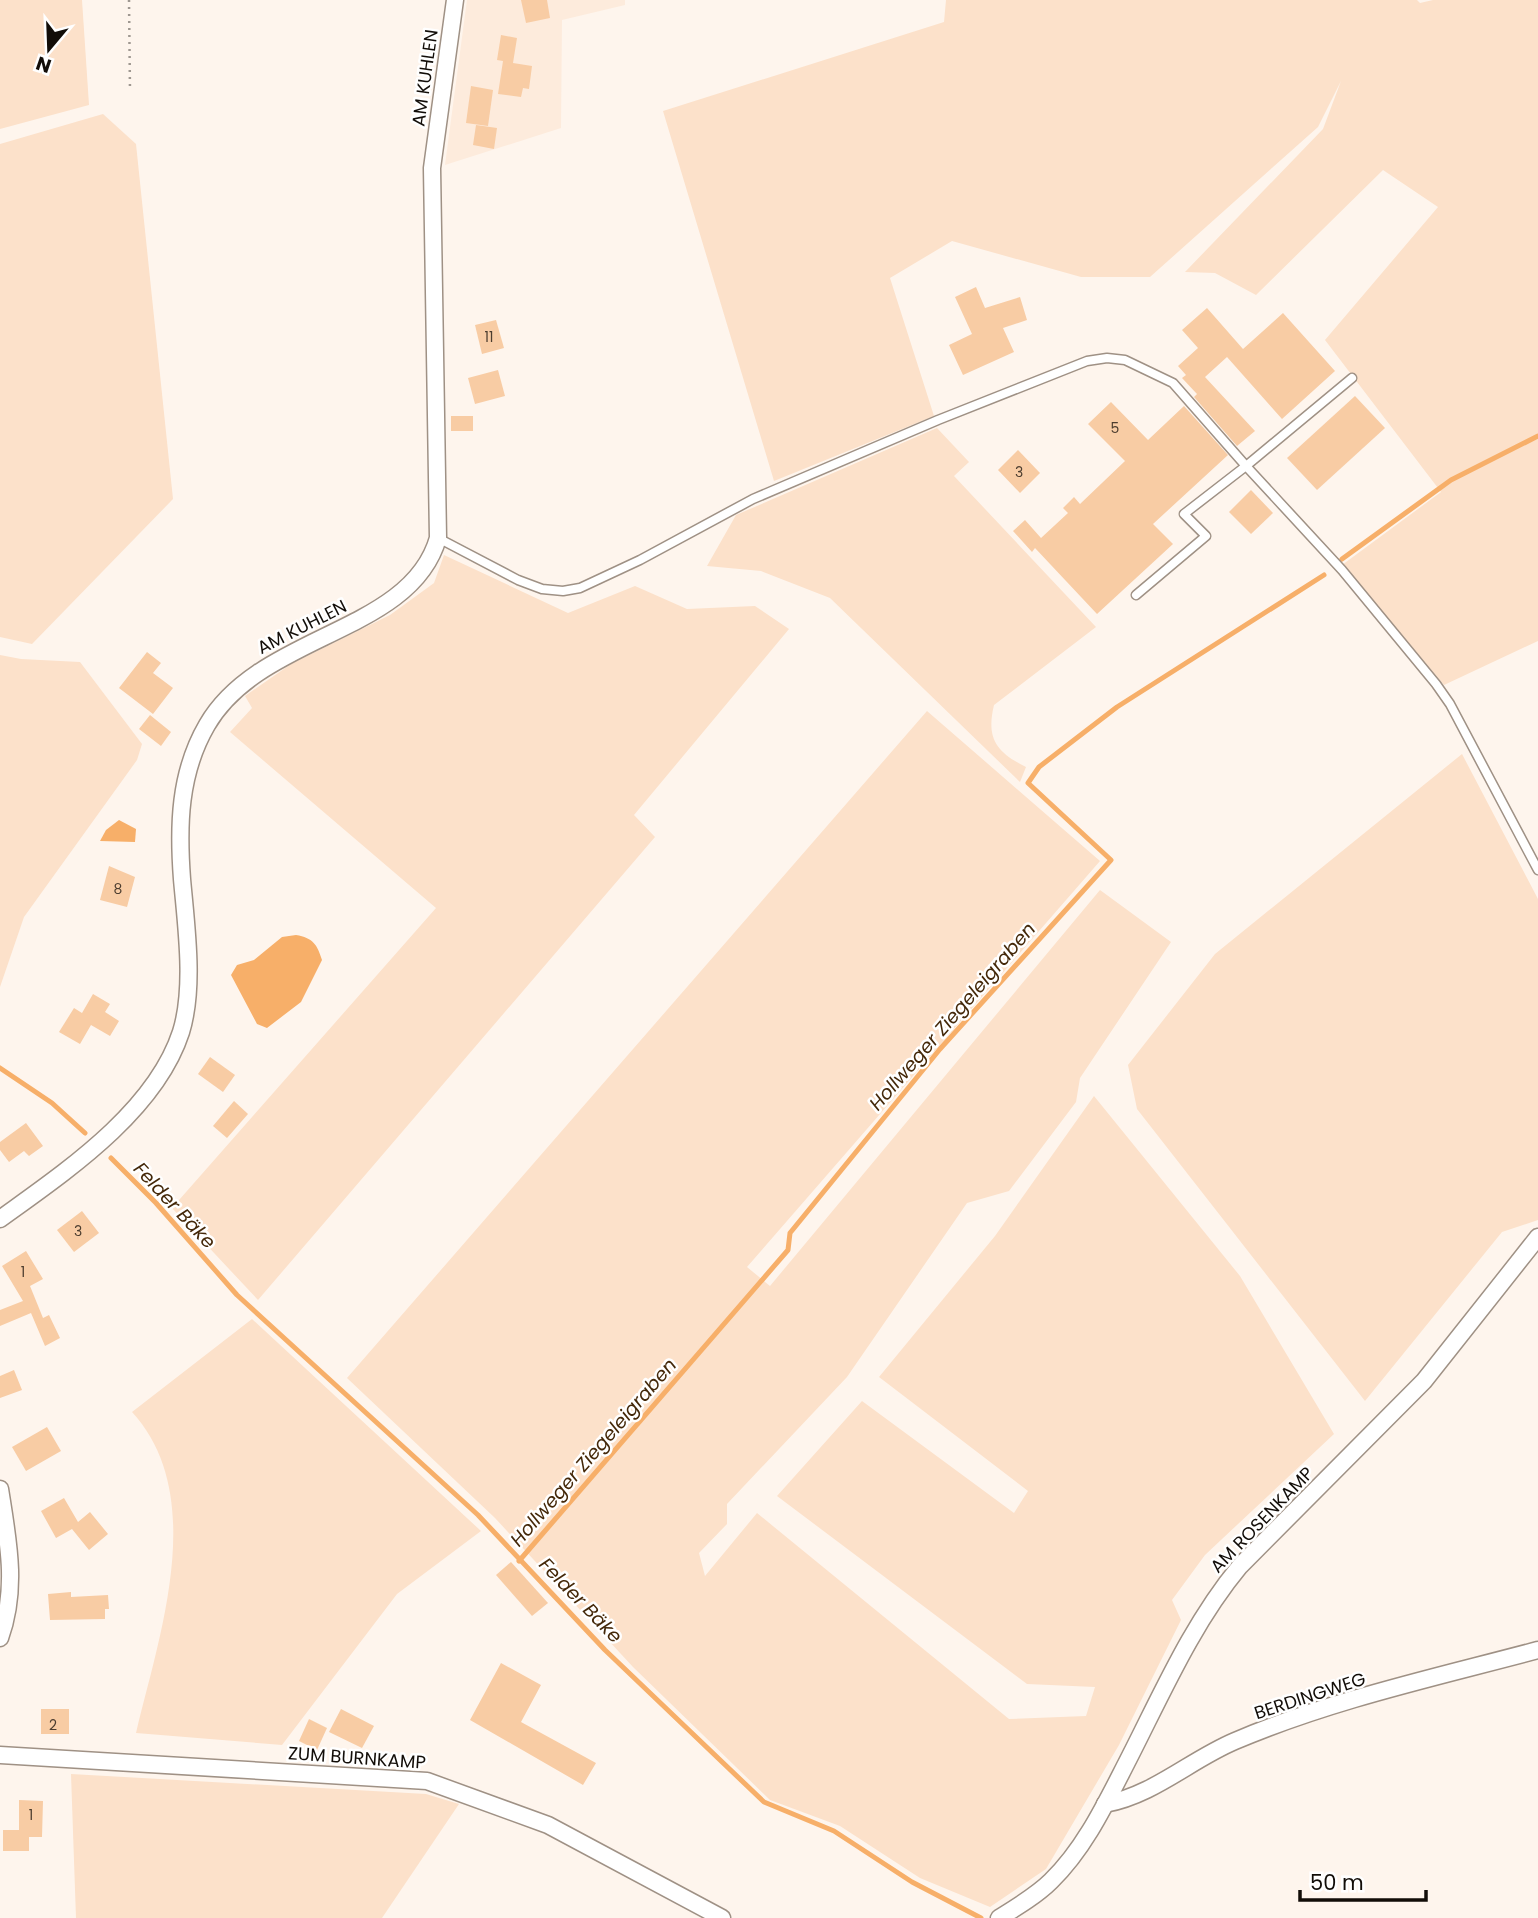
<svg xmlns="http://www.w3.org/2000/svg" width="1538" height="1918" font-family="Poppins,sans-serif">
<style>
.built{fill:#fdebdc}
.green{fill:#fce1ca}
.water{fill:#f7af69}
.lines{fill:none;stroke-linecap:round;stroke-linejoin:round}
.stream{stroke:#f7af69;stroke-width:5}
.building{fill:#f8cca4}
.lane-casing{stroke:#9f9185;stroke-width:11}
.street-casing{stroke:#9f9185;stroke-width:19}
.path{stroke:#9f9891;stroke-width:2.5;stroke-dasharray:2 5;stroke-linecap:butt}
.lane{stroke:#fff;stroke-width:8}
.street{stroke:#fff;stroke-width:16}
.labels{text-anchor:middle;stroke-width:5;stroke-linejoin:round;paint-order:stroke}
.number-label{font-size:14px;fill:#4c3d2f}
.street-label{font-size:18px;fill:#120d08;stroke:#fff}
.water-label{font-size:19px;font-style:italic;fill:#442809;stroke:#fff}
</style>
<rect width="100%" height="100%" fill="#fef5ed"/>
<polygon class="built" points="467,0 625,0 625,5 562,20 561,128 445,165"/>
<g class="green">
<polygon points="0,0 82,0 89,105 0,129"/>
<polygon points="946,0 1417,0 1420,3 1433,0 1538,0 1538,641 1444,685 1342,565 1441,492 1325,340 1438,207 1383,170 1256,295 1215,273 1185,272 1323,129 1341,81 1318,127 1150,277 1081,277 952,241 890,278 934,416 774,481 663,111 944,22"/>
<polygon points="103,114 136,144 173,499 32,644 0,637 0,144"/>
<path d="M 937,428 L 969,462 L 954,476 L 1096,627 L 994,705 C 986,738 996,752 1026,767 L 1020,782 L 830,598 L 761,571 L 707,566 L 736,515 Z"/>
<polygon points="444,555 568,613 635,586 687,609 755,606 789,629 634,815 655,837 258,1300 172,1208 436,908 230,732 252,708 245,696 291,664 390,615 434,583"/>
<polygon points="0,655 21,659 80,662 142,744 137,760 24,917 0,987"/>
<polygon points="927,711 1100,861 747,1267 770,1286 1100,890 1171,942 1080,1078 1076,1102 1009,1191 967,1203 847,1377 727,1504 727,1524 699,1553 705,1576 757,1513 1009,1719 1086,1716 1095,1687 1027,1684 777,1496 862,1401 1014,1513 1028,1491 879,1377 995,1236 1094,1096 1240,1276 1334,1434 1205,1555 1172,1600 1181,1620 1119,1745 1046,1869 990,1907 920,1878 840,1826 770,1800 633,1667 495,1518 347,1378"/>
<polygon points="1462,754 1538,899 1538,1220 1502,1232 1365,1401 1137,1109 1128,1065 1215,954"/>
<path d="M 252,1319 L 481,1531 L 397,1594 L 282,1745 L 136,1733 C 159,1636 209,1496 132,1412 Z"/>
<polygon points="71,1774 426,1794 459,1804 382,1918 76,1918"/>
</g>
<g class="water">
<polygon points="119,820 136,829 135,842 100,841 106,830"/>
<path d="M 296,935 C 313,938 317,944 322,960 L 301,1002 L 267,1028 L 257,1024 L 231,975 L 237,965 L 254,960 L 282,937 Z"/>
</g>
<g class="lines">
<g class="stream">
<polyline points="1342,559 1451,480 1538,436"/>
<polyline points="0,1068 52,1103 85,1133"/>
<polyline points="111,1158 156,1203 237,1295 478,1515 605,1650 764,1802 834,1831 912,1882 981,1918"/>
<polyline points="519,1561 788,1250 790,1233 940,1049 1111,860 1028,783 1039,767 1117,707 1324,575"/>
</g>
</g>
<g class="building">
<polygon points="521,0 547,0 550,18 526,23"/>
<polygon points="501,35 517,38 513,63 532,66 529,89 523,88 521,97 498,94 503,61 497,60"/>
<polygon points="471,86 493,90 488,126 466,123"/>
<polygon points="476,125 497,128 494,149 473,145"/>
<polygon points="976,287 985,308 1020,297 1027,320 1003,328 1014,352 963,375 949,345 972,334 955,297"/>
<polygon points="1207,308 1243,349 1283,313 1335,371 1282,419 1227,357 1205,377 1255,431 1237,446 1194,397 1197,394 1182,378 1186,375 1178,366 1198,348 1182,330"/>
<polygon points="496,320 504,348 482,354 475,325"/>
<polygon points="498,370 505,396 475,404 468,378"/>
<polygon points="1355,396 1385,428 1317,490 1287,458"/>
<polygon points="1111,402 1148,440 1184,406 1228,455 1153,524 1173,544 1097,614 1035,548 1032,552 1013,531 1025,520 1041,538 1068,513 1063,508 1074,497 1080,504 1125,461 1088,424"/>
<rect x="451" y="416" width="22" height="15"/>
<polygon points="1018,450 1040,473 1020,493 998,470"/>
<polygon points="1251,490 1273,513 1251,534 1229,512"/>
<polygon points="147,652 161,663 153,673 173,688 153,714 119,688"/>
<polygon points="150,715 171,732 161,746 139,729"/>
<polygon points="109,866 135,877 127,907 100,900"/>
<polygon points="93,994 110,1004 105,1012 119,1021 110,1036 91,1025 80,1044 59,1032 74,1008 82,1013"/>
<polygon points="210,1057 235,1075 223,1092 198,1074"/>
<polygon points="234,1101 248,1114 227,1138 213,1126"/>
<polygon points="26,1123 43,1146 29,1156 24,1151 9,1162 0,1150 0,1142"/>
<polygon points="82,1211 99,1233 74,1252 57,1230"/>
<polygon points="26,1251 43,1279 30,1286 43,1318 49,1315 60,1338 45,1346 31,1313 0,1326 0,1310 23,1301 2,1266"/>
<polygon points="14,1370 22,1390 0,1398 0,1376"/>
<polygon points="47,1427 61,1451 26,1471 12,1447"/>
<polygon points="64,1498 78,1522 90,1512 108,1534 89,1550 72,1529 56,1538 41,1511"/>
<polygon points="511,1562 548,1603 532,1616 496,1575"/>
<polygon points="71,1592 71,1597 108,1595 109,1609 105,1609 105,1619 50,1620 48,1594"/>
<polygon points="501,1663 541,1685 521,1722 596,1763 583,1785 470,1720"/>
<rect x="41" y="1709" width="28" height="25"/>
<polygon points="341,1709 374,1726 362,1748 329,1732"/>
<polygon points="309,1719 327,1728 317,1750 299,1741"/>
<polygon points="19,1800 43,1801 42,1837 29,1837 29,1851 3,1851 3,1830 19,1830"/>
</g>
<g class="lines">
<g class="lane-casing">
<g id="lane">
<polyline points="438,538 518,580 542,589 563,591 580,588 640,560 753,499 938,420 1087,361 1107,358 1125,360 1173,383 1246,466 1352,378"/>
<polyline points="1136,595 1206,536 1184,514 1246,466 1342,570 1436,684 1450,704 1538,870"/>
</g>
</g>
<g class="street-casing">
<g id="street">
<path d="M 0,1219 C 65,1172 155,1112 181,1032 C 195,987 186,925 182,879 C 178,826 179,773 207,725 C 260,633 411,634 438,538 L 432,168 L 455,0"/>
<path d="M 0,1489 C 8,1540 18,1588 0,1638"/>
<polyline points="0,1755 427,1781 548,1825 722,1918"/>
<path d="M 1105,1804 C 1154,1795 1190,1760 1235,1741 C 1331,1700 1437,1677 1538,1650"/>
<path d="M 999,1918 C 1017,1907 1037,1895 1051,1881 C 1084,1849 1105,1805 1126,1764 C 1161,1696 1191,1625 1240,1566 L 1424,1381 L 1538,1237"/>
</g>
</g>
<polyline class="path" points="129,0 130,91"/>
<use href="#lane" class="lane"/>
<use href="#street" class="street"/>
</g>
<g class="labels">
<g class="number-label">
<text x="489" y="342">11</text>
<text x="1115" y="433">5</text>
<text x="1019" y="477">3</text>
<text x="118" y="894">8</text>
<text x="78" y="1236">3</text>
<text x="23" y="1277">1</text>
<text x="53" y="1730">2</text>
<text x="31" y="1820">1</text>
</g>
<g class="street-label">
<text transform="translate(425 78) rotate(-82)" y="6">AM KUHLEN</text>
<text transform="translate(302 627) rotate(-27)" y="6">AM KUHLEN</text>
<text transform="translate(1262 1520) rotate(-46)" y="6">AM ROSENKAMP</text>
<text transform="translate(1310 1696) rotate(-18)" y="6">BERDINGWEG</text>
<text transform="translate(357 1758) rotate(4)" y="6">ZUM BURNKAMP</text>
</g>
<g class="water-label">
<text transform="translate(952 1016) rotate(-49)" y="7">Hollweger Ziegeleigraben</text>
<text transform="translate(175 1205) rotate(47)" y="7">Felder Bäke</text>
<text transform="translate(593 1452) rotate(-49)" y="7">Hollweger Ziegeleigraben</text>
<text transform="translate(581 1600) rotate(46)" y="7">Felder Bäke</text>
</g>
</g>
<g transform="translate(49 49) rotate(199)" stroke="#ffffff" stroke-width="5" paint-order="stroke">
<path d="M0-5L12 26L0 18L-12 26Z" fill="#120d08"/>
<text y="-10" font-size="19" font-weight="bold" text-anchor="middle" fill="#120d08">N</text>
</g>
<path d="M1300 1890v10h126v-10" fill="none" stroke="#120d08" stroke-width="3.5"/>
<text x="1310" y="1890" font-size="21" fill="#120d08" stroke="#ffffff" stroke-width="5" paint-order="stroke">50 m</text>
</svg>
